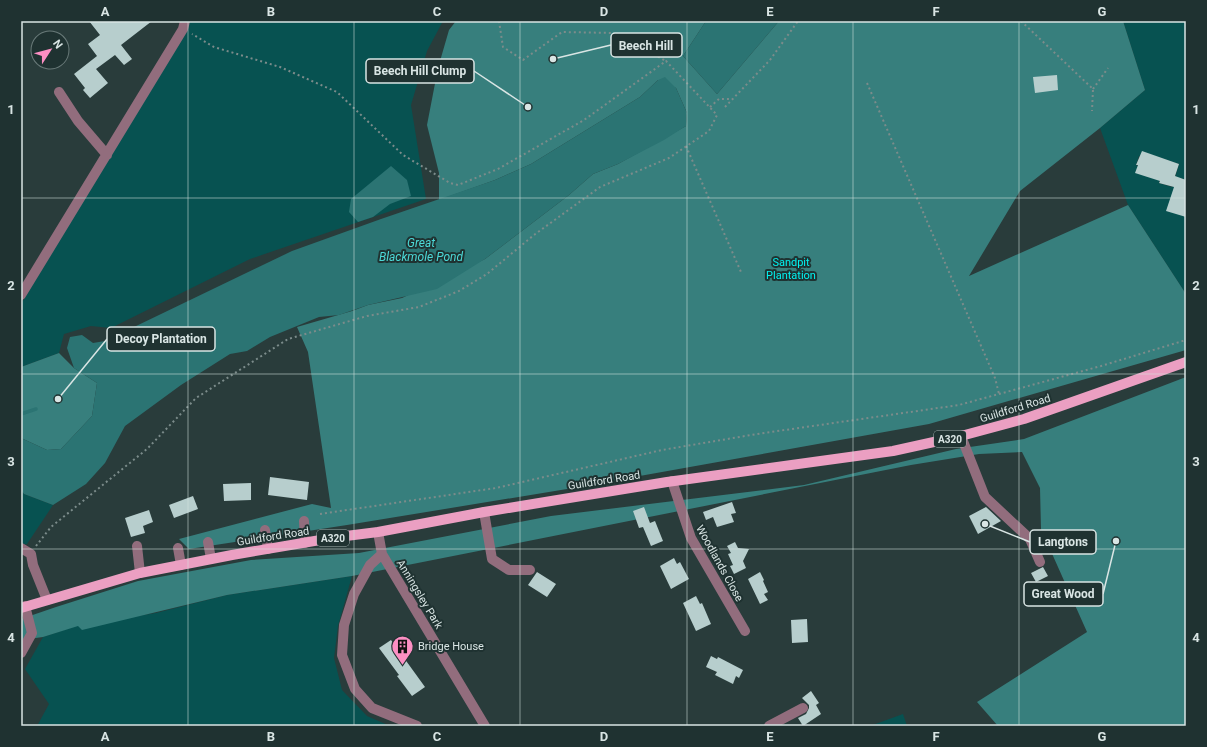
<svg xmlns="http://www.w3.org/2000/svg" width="1207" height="747" viewBox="0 0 1207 747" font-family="Roboto,sans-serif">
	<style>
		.green { fill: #075251; fill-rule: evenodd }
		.forest { fill: #377f7d }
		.water { fill: #2b7473 }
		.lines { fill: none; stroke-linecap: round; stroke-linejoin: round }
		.stream { stroke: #2b7473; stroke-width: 3.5 }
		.building { fill: #b7cecd }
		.path { stroke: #7c8c8b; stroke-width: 2; stroke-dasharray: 2 3; stroke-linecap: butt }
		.minor { stroke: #926d7d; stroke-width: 10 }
		.major { stroke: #eb9fc2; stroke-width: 10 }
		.grid { fill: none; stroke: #d9e5e4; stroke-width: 1; stroke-opacity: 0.55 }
		.labels { text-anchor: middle; stroke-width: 4; stroke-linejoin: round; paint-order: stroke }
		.shield { fill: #1f3231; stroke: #a1afae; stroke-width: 1 }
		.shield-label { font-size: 10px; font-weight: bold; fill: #d9e5e4 }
		.park-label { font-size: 11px; fill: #02f2f0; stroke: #1f3231 }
		.street-label { font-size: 11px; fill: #d9e5e4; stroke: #1f3231 }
		.poi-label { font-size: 11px; fill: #d9e5e4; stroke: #1f3231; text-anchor: start }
		.water-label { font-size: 12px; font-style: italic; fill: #4cd9d7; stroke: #1f3231 }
		.leader { fill: none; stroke: #d9e5e4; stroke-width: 1.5 }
		.callout-dot { fill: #d9e5e4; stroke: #1f3231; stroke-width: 1.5 }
		.callout { fill: #1f3231; stroke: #d9e5e4; stroke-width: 1.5 }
		.callout-label { font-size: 12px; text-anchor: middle; font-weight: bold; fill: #d9e5e4 }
		.neatline { fill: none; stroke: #d9e5e4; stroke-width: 1.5 }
		.grid-label { font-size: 13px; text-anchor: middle; font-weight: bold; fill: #d9e5e4 }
	</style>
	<rect width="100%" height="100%" fill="#293c3b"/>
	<path class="green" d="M189,21H443L427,51L411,105L426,199L250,259L111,328L91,326L64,334L59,353L21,367V304L125,131Z
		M1123,21H1186V180L1180,178L1186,191V294L1128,205L1100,128L1145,90ZM1142,152L1179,164L1172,187L1159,183L1160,179L1136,165L1139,156H1140Z
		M21,490L24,494L53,505L27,544L21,545Z
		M352,576L338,626L334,658L342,690L367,716L390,726H37L49,704L25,669L43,637L78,625L156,613L227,595Z
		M903,714L907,726H870Z"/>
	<path class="forest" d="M456,21H706L683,56L717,94L779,21H1123L1145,90L1100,128L1020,191L969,276L1128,205L1186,294V350L929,424L567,489L347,525L189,549L179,539L312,504L331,508L308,352L297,327L352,311L368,305L402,298L485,259L569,195L593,174L618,164L686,126L687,113L676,88L658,80L640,97L531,164L495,180L439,200V173L427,125L438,68L449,30Z
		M59,353L74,368L97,383L92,416L61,449L47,450L21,438V367Z
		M1186,377V726H998L977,702L1087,632L1041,529L1040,488L1022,452L979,454L911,465L352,576L227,595L82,630L78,626L43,637L21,640V619L56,607L138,581L251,560L359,553L551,516L804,485L956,449L1024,439Z"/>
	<path class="water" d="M706,21H779L717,94L683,56Z
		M665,77L676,88L687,113L686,126L664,140L618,164L593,174L569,195L485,259L437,289L368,305L339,315L319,317L270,337L247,351L230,354L181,385L125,426L105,463L86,484L53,505L24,494L21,490V438L47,450L61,449L92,416L97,383L74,368L67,348L70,337L82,335L93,343L105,341L292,251L381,219L495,180L531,164L640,97L658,80Z
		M391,166L407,180L411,196L390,204L373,217L358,222L349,212L351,199Z"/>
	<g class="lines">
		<path class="stream" d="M21,414L36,409"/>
	</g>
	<path class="building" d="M89,21H152L121,45L132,59L124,65L115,55L96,69L108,83L90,98L83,90L85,88L74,74L97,56L88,44L100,35Z
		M1057,75L1058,90L1035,93L1033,77Z
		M1142,151L1179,164L1175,176L1186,180V217L1166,211L1174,187L1159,183L1160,181L1135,173L1138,165H1136Z
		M270,477L309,482L307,500L268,495Z
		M251,483V500L224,501L223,484Z
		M193,496L198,509L174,518L169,505Z
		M732,502L736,513L731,514L734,522L717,527L713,517L706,520L703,512Z
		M644,507L650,523L655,521L663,541L651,546L643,527L639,528L633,511Z
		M986,507L1001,521L978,534L969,516Z
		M149,510L153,522L143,526L145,533L131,537L125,518Z
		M735,542L738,548L749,549L743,561L746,568L734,574L730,566L733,565L728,554L731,553L727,546Z
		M674,558L677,564L680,562L689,579L671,589L660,566Z
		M1043,567L1048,576L1036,582L1031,573Z
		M537,572L556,584L547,597L528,585Z
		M760,572L764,580L763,581L768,592L764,594L768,600L760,604L748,579Z
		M696,596L700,604L702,603L711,624L696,631L683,603Z
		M807,619L808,642L792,643L791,620Z
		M391,640L425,687L412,696L397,676L399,675L379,648Z
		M711,656L717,659L718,657L743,670L739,678L736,676L733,684L715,675L717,672L706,667Z
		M811,691L819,703L816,705L821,714L803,726L798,718L806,714L809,708V705L802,698Z"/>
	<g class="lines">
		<path class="path" d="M499,21L503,47L523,60L562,32L613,33L666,61
			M1021,21L1093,89L1092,111
			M867,83L995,378L999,394
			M1093,89L1108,68
			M710,107L719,99H732
			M725,107L770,60L798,21
			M686,146L741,272
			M320,514L496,488L662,450L757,434L959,405L1101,366L1186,340
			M36,546L51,527L147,449L196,398L288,339L367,316L419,307L459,291L487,274L534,235L600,187L669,158L709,131L717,115L666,61L584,120L498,169L458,185L450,183L403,155L337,92L280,67L214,47L192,34"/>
		<path class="minor" d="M59,92L78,121L107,155
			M21,295L183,29L185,21
			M961,436L985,497L1030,539L1040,562
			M672,481L691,538L745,631
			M484,512L492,559L509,570H530
			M304,521L305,543
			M265,530L268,549
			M378,532L382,554L485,726
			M208,542L211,559
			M137,546L140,573
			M21,548L31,554L33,565L47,600
			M178,548L181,565
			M382,554L370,565L354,594L344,625L342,655L355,689L372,708L417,726
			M21,653L32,633L25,606
			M769,726L803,708"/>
		<path class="major" d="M21,608L140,573L232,555L338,537L378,532L484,512L667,482L893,451L961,436L1024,419L1186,362"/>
	</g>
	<path class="grid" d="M188,21V726M354,21V726M520,21V726M687,21V726M853,21V726M1019,21V726M21,198H1186M21,374H1186M21,549H1186"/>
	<defs>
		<symbol id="building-pin" viewBox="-11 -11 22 30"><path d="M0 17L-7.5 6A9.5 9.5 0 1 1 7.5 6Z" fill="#fc8fc3" stroke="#1f3231"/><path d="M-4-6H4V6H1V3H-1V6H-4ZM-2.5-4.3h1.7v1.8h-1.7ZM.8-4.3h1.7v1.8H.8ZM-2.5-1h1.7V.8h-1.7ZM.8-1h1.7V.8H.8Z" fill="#111"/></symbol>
	</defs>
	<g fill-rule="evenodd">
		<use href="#building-pin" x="390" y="634" width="25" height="34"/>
	</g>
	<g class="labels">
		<g class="shield">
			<rect x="934" y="431" width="32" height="16" rx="3"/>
			<rect x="317" y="530" width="32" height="16" rx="3"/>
		</g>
		<g class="shield-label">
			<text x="950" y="443">A320</text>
			<text x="333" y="542">A320</text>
		</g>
		<g class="park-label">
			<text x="791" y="266">Sandpit<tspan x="791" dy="13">Plantation</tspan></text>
		</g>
		<g class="street-label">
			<text transform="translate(1015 408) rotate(-17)" y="4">Guildford Road</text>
			<text transform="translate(604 480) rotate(-9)" y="4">Guildford Road</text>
			<text transform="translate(273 536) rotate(-9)" y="4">Guildford Road</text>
			<text transform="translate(720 563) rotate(61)" y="4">Woodlands Close</text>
			<text transform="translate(420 594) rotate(59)" y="4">Anningsley Park</text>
		</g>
		<g class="poi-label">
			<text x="418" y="650">Bridge House</text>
		</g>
		<g class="water-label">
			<text x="421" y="247">Great<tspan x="421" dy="14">Blackmole Pond</tspan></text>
		</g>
	</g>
	<path class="leader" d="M553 59L611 45M528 107L474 71M58 399L107 339M985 524L1030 542M1116 541L1103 594"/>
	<g class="callout-dot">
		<circle cx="553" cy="59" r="4"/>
		<circle cx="528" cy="107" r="4"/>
		<circle cx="58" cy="399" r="4"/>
		<circle cx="985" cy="524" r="4"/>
		<circle cx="1116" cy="541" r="4"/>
	</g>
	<g class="callout">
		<rect x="611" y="33" width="71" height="24" rx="4"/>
		<rect x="366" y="59" width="108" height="24" rx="4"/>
		<rect x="107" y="327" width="108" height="24" rx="4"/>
		<rect x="1030" y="530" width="66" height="24" rx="4"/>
		<rect x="1024" y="582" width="79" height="24" rx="4"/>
	</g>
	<g class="callout-label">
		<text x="646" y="50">Beech Hill</text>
		<text x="420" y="75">Beech Hill Clump</text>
		<text x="161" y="343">Decoy Plantation</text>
		<text x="1063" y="546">Langtons</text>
		<text x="1063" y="598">Great Wood</text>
	</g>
	<rect width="1207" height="747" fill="none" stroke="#1f3231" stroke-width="44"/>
	<g transform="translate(50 50) rotate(54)"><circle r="19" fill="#1f3231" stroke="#697a79"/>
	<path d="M0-3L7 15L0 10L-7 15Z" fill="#fc8fc3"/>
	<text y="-6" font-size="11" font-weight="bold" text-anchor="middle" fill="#d9e5e4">N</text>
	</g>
	<rect x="22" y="22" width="1163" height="703" class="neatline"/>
	<g class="grid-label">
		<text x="105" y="16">A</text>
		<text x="271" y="16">B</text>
		<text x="437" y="16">C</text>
		<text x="604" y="16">D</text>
		<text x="770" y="16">E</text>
		<text x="936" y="16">F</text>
		<text x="1102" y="16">G</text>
		<text x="11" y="114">1</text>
		<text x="1196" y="114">1</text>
		<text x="11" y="290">2</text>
		<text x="1196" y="290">2</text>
		<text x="11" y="466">3</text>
		<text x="1196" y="466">3</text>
		<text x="11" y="642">4</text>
		<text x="1196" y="642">4</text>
		<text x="105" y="741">A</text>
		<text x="271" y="741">B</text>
		<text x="437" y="741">C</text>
		<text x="604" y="741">D</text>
		<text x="770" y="741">E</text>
		<text x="936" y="741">F</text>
		<text x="1102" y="741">G</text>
	</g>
</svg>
